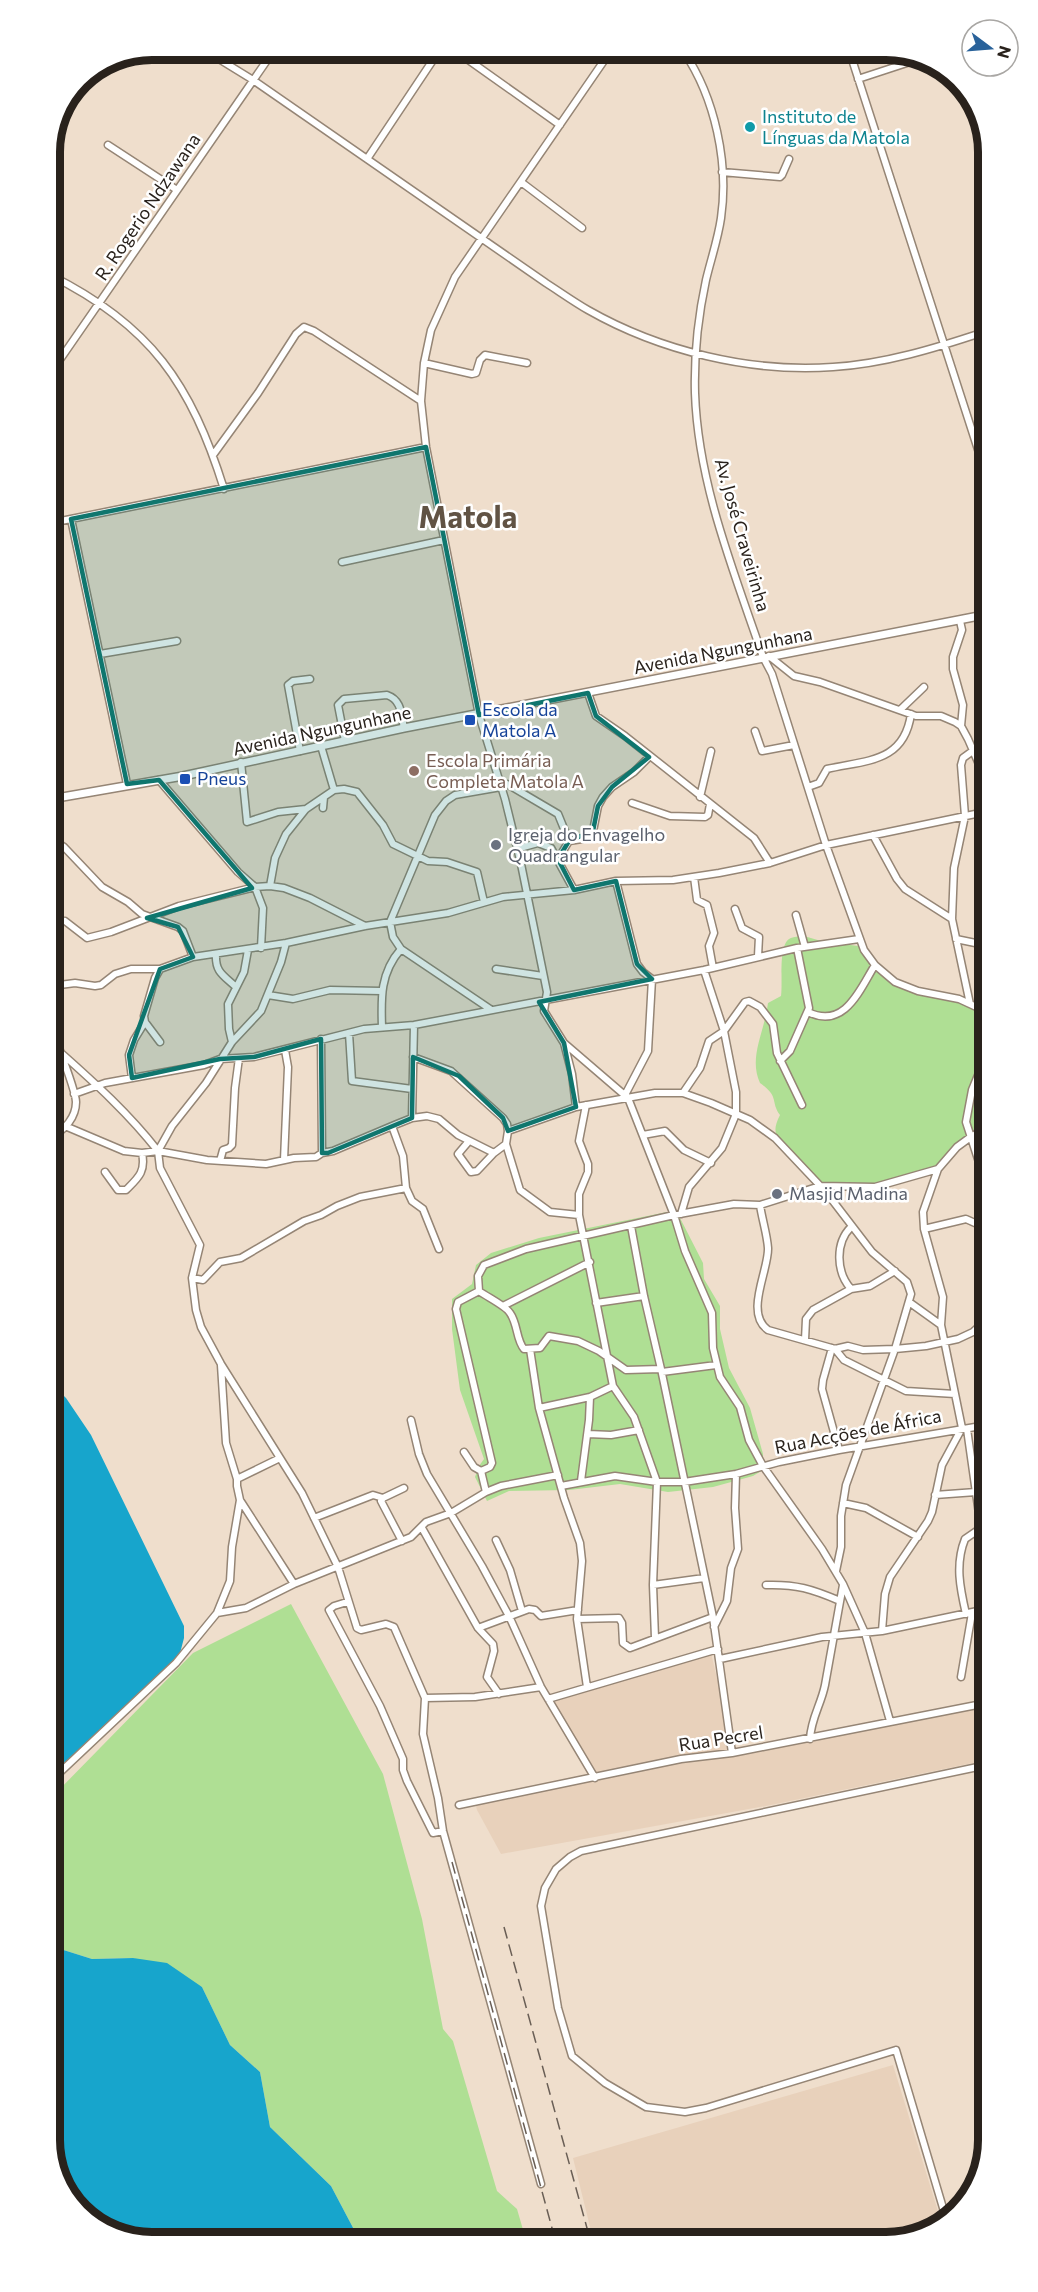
<svg xmlns="http://www.w3.org/2000/svg" width="1038" height="2292" viewBox="0 0 1038 2292" font-family="Commissioner,sans-serif">
	<style>
		.built { fill: #e8d1bb }
		.green { fill: #afdf94 }
		.water { fill: #17a5cc }
		.lines { fill: none; stroke-linecap: round; stroke-linejoin: round }
		.minor-casing { stroke: #958575; stroke-width: 9 }
		.tertiary-casing { stroke: #958575; stroke-width: 10 }
		.minor { stroke: #fff; stroke-width: 6 }
		.tertiary { stroke: #fff; stroke-width: 7 }
		.rail { stroke: #695e55; stroke-width: 1.5; stroke-dasharray: 12 6; stroke-linecap: butt }
		.marked { fill: #0f766e; fill-opacity: 0.2; stroke: #0f766e; stroke-width: 4.5; stroke-linejoin: round }
		.culture-dot { fill: #0f9aa8; stroke: #fff; stroke-width: 2 }
		.transit-dot { fill: #1a4fb4; stroke: #fff; stroke-width: 2 }
		.education-dot { fill: #8d6e63; stroke: #fff; stroke-width: 2 }
		.worship-dot { fill: #6b7280; stroke: #fff; stroke-width: 2 }
		.labels { text-anchor: middle; stroke-width: 5; stroke-linejoin: round; paint-order: stroke }
		.culture-label { font-size: 18px; fill: #0d838f; stroke: #fff; text-anchor: start }
		.street-label { font-size: 18px; fill: #29221c; stroke: #fff }
		.transit-label { font-size: 18px; fill: #164399; stroke: #fff; text-anchor: start }
		.education-label { font-size: 18px; fill: #785e54; stroke: #fff; text-anchor: start }
		.worship-label { font-size: 18px; fill: #5b616d; stroke: #fff; text-anchor: start }
		.town-label { font-size: 30px; font-weight: bold; fill: #615344; stroke: #fff }
		.rim { fill: none; stroke: #29221c; stroke-width: 8 }
	</style>
	<rect width="100%" height="100%" fill="#efdecc"/>
	<path class="built" d="M711,1653L735,1755L987,1707V1760L766,1806L501,1854L477,1810L475,1802L596,1775L550,1700Z
		M893,2065L941,2221L919,2237L593,2239L573,2158Z"/>
	<path class="green" d="M804,936L821,941L858,946C869,964 888,985 910,991C917,993 926,992 933,994C951,998 966,1003 981,1013L985,1038L986,1125L977,1128C964,1140 952,1156 937,1165C917,1179 838,1194 817,1180C806,1173 797,1159 789,1150C776,1136 771,1133 780,1115C770,1101 780,1097 760,1083C748,1057 765,1031 768,1003L781,996C783,982 778,947 789,939C794,936 799,937 804,936Z
		M667,1212L680,1218L703,1263L704,1279L720,1306V1329L729,1368L750,1408L763,1454V1470L753,1476L713,1487L668,1492L620,1484L569,1490L509,1491L487,1501L475,1477L479,1466L484,1459L460,1390L452,1329V1299L472,1284L476,1265L491,1253L539,1238Z
		M291,1604L383,1774L422,1919L443,2029L453,2041L497,2191L517,2209L526,2240L360,2241L331,2186L270,2127L260,2072L230,2045L202,1987L133,1958L92,1959L54,1947V1795L193,1653Z"/>
	<path class="water" d="M53,1385L66,1398L91,1435L184,1626V1638L179,1657L54,1773Z
		M54,1947L92,1959L133,1958L167,1963L202,1987L230,2045L260,2072L270,2127L331,2186L360,2241L145,2242L89,2221L55,2173Z"/>
	<g class="lines">
		<defs>
			<path id="minor" d="M849,50L984,468
				M610,52L455,277L431,330L424,363L421,401L426,447L479,715L505,799L521,864L547,992L544,1011L564,1043L628,1098L674,1215L685,1251L712,1313L713,1348L720,1377L740,1407L749,1440L763,1466L822,1549L843,1584L865,1633L890,1721
				M684,52C715,98 729,163 721,218C718,239 711,259 706,280C698,317 694,355 695,393C698,484 734,572 763,657L772,674L826,845L864,950L875,965L895,982L918,991L959,999L985,1011
				M460,54L560,125
				M214,56L253,80L546,283C560,292 574,302 588,310C660,351 751,373 833,367C884,364 936,348 984,332
				M858,79L919,59
				M108,145L177,190
				M367,159L437,54
				M722,172L780,177L782,175L789,159
				M521,182L582,228
				M50,275C151,325 191,384 224,489
				M424,363L472,374L476,373L480,360L485,355L527,363
				M50,374L270,56
				M213,455L258,393L296,334L304,327L314,331L421,401
				M71,519L127,784
				M51,523L426,447
				M342,562L444,540
				M960,621L962,630L953,657V669L963,705L961,726
				M100,654L177,641
				M769,656L794,676L820,682L916,716H941L955,722L961,726L968,739L985,778
				M588,693L596,716L625,736L754,838L770,863
				M900,710L924,687
				M755,731L762,751L794,745
				M345,741L338,705L344,699L387,695C402,700 401,715 404,728
				M321,746L334,790
				M300,751L288,685L293,681L310,679
				M241,762L247,822L278,812L306,809
				M159,780L238,872L255,887L263,908L261,948
				M507,784L558,814L569,841
				M808,787L819,783L827,769C866,760 904,763 911,714
				M700,797L711,751
				M632,803L670,816L705,817L708,815L710,804
				M323,808L324,797
				M873,835L897,879L905,889L952,919
				M52,839L64,847L102,887L128,902L142,914L178,927L183,931L193,957
				M516,849L538,843L551,848L574,890
				M558,859L569,841L582,839L593,831L598,806L603,797L612,787L634,772L649,757
				M694,877L697,900L707,905L714,933L709,946L713,968
				M616,881L637,964L643,972L652,979L648,1051L625,1095
				M270,886L275,858L286,834L306,809L334,790L344,789L357,792L383,825L393,844L428,861L447,862L477,872L484,902
				M735,909L742,928L759,937L758,956
				M796,915L805,947
				M65,921L87,938L111,932L179,906L255,887L270,886L284,888L310,898L365,926
				M956,939L985,945
				M286,943L281,962L261,1011L232,1042L206,1083L172,1126L158,1151L160,1168L200,1245L192,1278L196,1310L201,1327L221,1364L302,1493L338,1567L357,1628L361,1630L386,1624L394,1627L425,1698L423,1734L438,1798L443,1831L541,2184
				M216,954C215,972 223,975 236,987
				M496,969L543,976
				M52,986L75,983L95,986L101,985L115,974L131,969H160
				M268,995L293,999L330,990L381,991
				M970,1004L952,919L954,868L965,816L961,765L963,758L985,742
				M490,1009L401,949L393,937L390,922L435,815L446,801L455,795L501,787
				M808,1012C845,1030 860,989 875,965
				M145,1022L160,1042
				M382,1027C381,998 380,973 401,949
				M52,1029C57,1044 76,1090 76,1102C76,1117 65,1130 52,1136
				M349,1033L352,1081L412,1089
				M321,1039L322,1153
				M232,1042L229,1029L228,1004L244,972L248,950
				M564,1043L572,1074L576,1107
				M60,1052C95,1083 129,1114 158,1151
				M986,1056L972,1090L966,1122L978,1159L986,1166
				M413,1057L451,1071L503,1118L507,1124L508,1131L506,1144L520,1190L550,1212L579,1215
				M780,1061L790,1051L809,1008L797,948
				M132,1078L129,1055L134,1040L145,1022L144,1016L155,978L160,969L193,957L286,943L365,926L448,913L503,897L574,890L616,881L673,880L719,873L770,863L826,845L985,812
				M683,1093L700,1068L709,1041L724,1031L745,1002L749,1001L760,1007L773,1024L777,1053L802,1105
				M74,1094L105,1083L204,1065L220,1059L254,1057L364,1029L414,1025L704,970L797,948L859,939
				M586,1105L579,1141L588,1164V1172L579,1194V1215L613,1386L634,1417L657,1482L653,1585L655,1638
				M412,1118L414,1025
				M65,1126L124,1151L142,1153L158,1151L207,1160L266,1164L294,1158L316,1157L322,1153L333,1151L397,1124L412,1118L427,1116L439,1119L458,1135L494,1153L506,1144
				M392,1126L403,1156L406,1188L412,1201L423,1209L439,1249
				M508,1131L576,1107L655,1093H683L711,1103L750,1120L775,1138L826,1192L872,1252L907,1282L911,1294L895,1349L846,1485L841,1516V1547L836,1571
				M643,1135L665,1131L684,1150L711,1163
				M469,1141L458,1154L471,1172L477,1171L494,1153
				M284,1160L288,1067L285,1050
				M220,1161L223,1150L229,1148L232,1145L235,1088L239,1058
				M105,1172L118,1190H126C138,1178 146,1172 142,1153
				M760,1205C762,1219 767,1234 768,1248C769,1270 744,1313 768,1330L835,1349L848,1346L863,1350L895,1349L926,1346L958,1339L973,1332L986,1320
				M681,1214L689,1187L722,1148L736,1114V1092L724,1031L704,970
				M631,1226L644,1296L661,1369L713,1617L732,1753
				M924,1229L966,1219L986,1228
				M192,1278L203,1280L220,1262L241,1258L304,1221L321,1215L337,1206L360,1197L406,1188
				M851,1289C836,1272 835,1243 851,1227
				M479,1291C487,1297 506,1306 510,1313C518,1324 516,1340 524,1349L540,1348L549,1336L578,1341L599,1351L626,1370L661,1369
				M596,1303L644,1296
				M503,1306L590,1262
				M984,1321V1238L986,1229
				M941,1325L943,1297L924,1229L923,1212L938,1169L957,1147L972,1136L986,1130
				M805,1340L806,1319L813,1310L851,1289L870,1286L895,1271
				M832,1348L823,1380L822,1389L839,1450
				M530,1349L539,1408L564,1498L580,1543L582,1561L577,1619L587,1687
				M835,1349L844,1360L906,1391L955,1394
				M662,1372L716,1365
				M539,1408L590,1397L613,1386
				M411,1420L419,1454L427,1474L482,1566L509,1616L541,1687L595,1778
				M967,1429L981,1528L987,1549
				M588,1434L611,1435L639,1430
				M464,1452L474,1467L481,1471
				M237,1479L280,1458
				M581,1481L589,1420L590,1397
				M561,1486L615,1476L657,1482H684L736,1474L779,1462L839,1450L987,1425
				M486,1492L481,1471L490,1467L492,1463L456,1309L458,1302L479,1291L478,1276L484,1265L526,1249L674,1215L734,1204L760,1205L820,1186L875,1187L938,1169
				M935,1495L976,1492
				M240,1500L294,1584
				M843,1503L866,1508L918,1537
				M314,1518L373,1495L383,1498
				M422,1528L478,1628L493,1644L494,1651L487,1677L499,1694
				M496,1540L510,1570L522,1611
				M402,1541L381,1501L383,1498L404,1488
				M653,1585L704,1578
				M766,1585C796,1584 812,1589 840,1601
				M347,1602L334,1606L329,1610L380,1706L403,1759V1770L407,1781L433,1833L443,1831
				M217,1613L246,1608L294,1584L411,1537L426,1522L451,1513L486,1492L501,1486L558,1475
				M966,1614C960,1588 955,1564 965,1539L981,1528
				M577,1619L619,1618L622,1623L623,1643L630,1648L713,1617
				M714,1627L727,1601L731,1568L738,1549L735,1508L736,1474
				M478,1628L529,1609L535,1610L541,1616L578,1610
				M882,1631L885,1594L890,1577L928,1521L932,1512L942,1465L962,1428L941,1325L909,1302
				M720,1659L822,1637L882,1631L987,1609
				M961,1677L972,1613
				M425,1698L475,1697L541,1687
				M548,1699L718,1649
				M980,1704L987,1670
				M810,1739C811,1718 821,1705 825,1685L843,1585
				M54,1778L176,1663L217,1613L230,1581L232,1547L240,1500L237,1486V1479L226,1443L221,1365
				M459,1805L681,1759L732,1753L987,1703
				M946,2218L896,2050L706,2108L685,2112L646,2107L605,2083L572,2056L558,2008L541,1906L545,1888L556,1869L570,1857L581,1851L987,1765"/>
			<path id="tertiary" d="M51,799L183,776L404,728L984,615"/>
		</defs>
		<use href="#minor" class="minor-casing"/>
		<use href="#tertiary" class="tertiary-casing"/>
		<use href="#minor" class="minor"/>
		<use href="#tertiary" class="tertiary"/>
		<path class="rail" d="M452,1862L555,2239
			M504,1927L590,2239"/>
	</g>
	<path class="marked" d="M426,447L479,715L588,693L596,716L649,757L612,787L598,806L593,831L569,841L558,859L574,890L616,881L637,964L652,979L539,1002L564,1043L576,1107L508,1131L503,1118L459,1076L413,1057L412,1118L328,1153H322L321,1039L254,1057L220,1059L132,1078L129,1055L160,969L193,957L178,927L147,918L252,888L159,780L127,784L71,519Z"/>
	<circle class="culture-dot" cx="750" cy="127" r="6"/>
	<g class="transit-dot">
		<rect x="464" y="714" width="12" height="12" rx="3"/>
		<rect x="179" y="773" width="12" height="12" rx="3"/>
	</g>
	<circle class="education-dot" cx="414" cy="771" r="6"/>
	<g class="worship-dot">
		<circle cx="496" cy="845" r="6"/>
		<circle cx="777" cy="1194" r="6"/>
	</g>
	<g class="labels">
		<g class="culture-label">
			<text x="762" y="123">Instituto de<tspan x="762" dy="21">Línguas da Matola</tspan></text>
		</g>
		<g class="street-label">
			<text transform="translate(148 207) rotate(-56)" y="6">R. Rogerio Ndzawana</text>
			<text transform="translate(742 535) rotate(74)" y="6">Av. José Craveirinha</text>
			<text transform="translate(723 651) rotate(-11)" y="6">Avenida Ngungunhana</text>
			<text transform="translate(322 731) rotate(-12)" y="6">Avenida Ngungunhane</text>
			<text transform="translate(858 1432) rotate(-11)" y="6">Rua Acções de África</text>
			<text transform="translate(721 1739) rotate(-9)" y="6">Rua Pecrel</text>
		</g>
		<g class="transit-label">
			<text x="482" y="716">Escola da<tspan x="482" dy="21">Matola A</tspan></text>
			<text x="197" y="785">Pneus</text>
		</g>
		<g class="education-label">
			<text x="426" y="767">Escola Primária<tspan x="426" dy="21">Completa Matola A</tspan></text>
		</g>
		<g class="worship-label">
			<text x="508" y="841">Igreja do Envagelho<tspan x="508" dy="21">Quadrangular</tspan></text>
			<text x="789" y="1200">Masjid Madina</text>
		</g>
		<g class="town-label">
			<text x="468" y="528">Matola</text>
		</g>
	</g>
	<path d="M0 0H1038V2292H0ZM152 60H886A92 92 0 0 1 978 152V2140A92 92 0 0 1 886 2232H152A92 92 0 0 1 60 2140V152A92 92 0 0 1 152 60Z" fill="#fff" fill-rule="evenodd"/>
	<path class="rim" d="M152 60H886A92 92 0 0 1 978 152V2140A92 92 0 0 1 886 2232H152A92 92 0 0 1 60 2140V152A92 92 0 0 1 152 60Z"/>
	<g transform="translate(990 48) rotate(106)"><circle r="28" fill="#ffffff" stroke="#a9a7a4" stroke-width="1.5"/>
	<path d="M0-4.5L10 22L0 15L-10 22Z" fill="#29629a"/>
	<text y="-9" font-size="16" font-weight="bold" text-anchor="middle" fill="#29221c">N</text>
	</g>
</svg>
